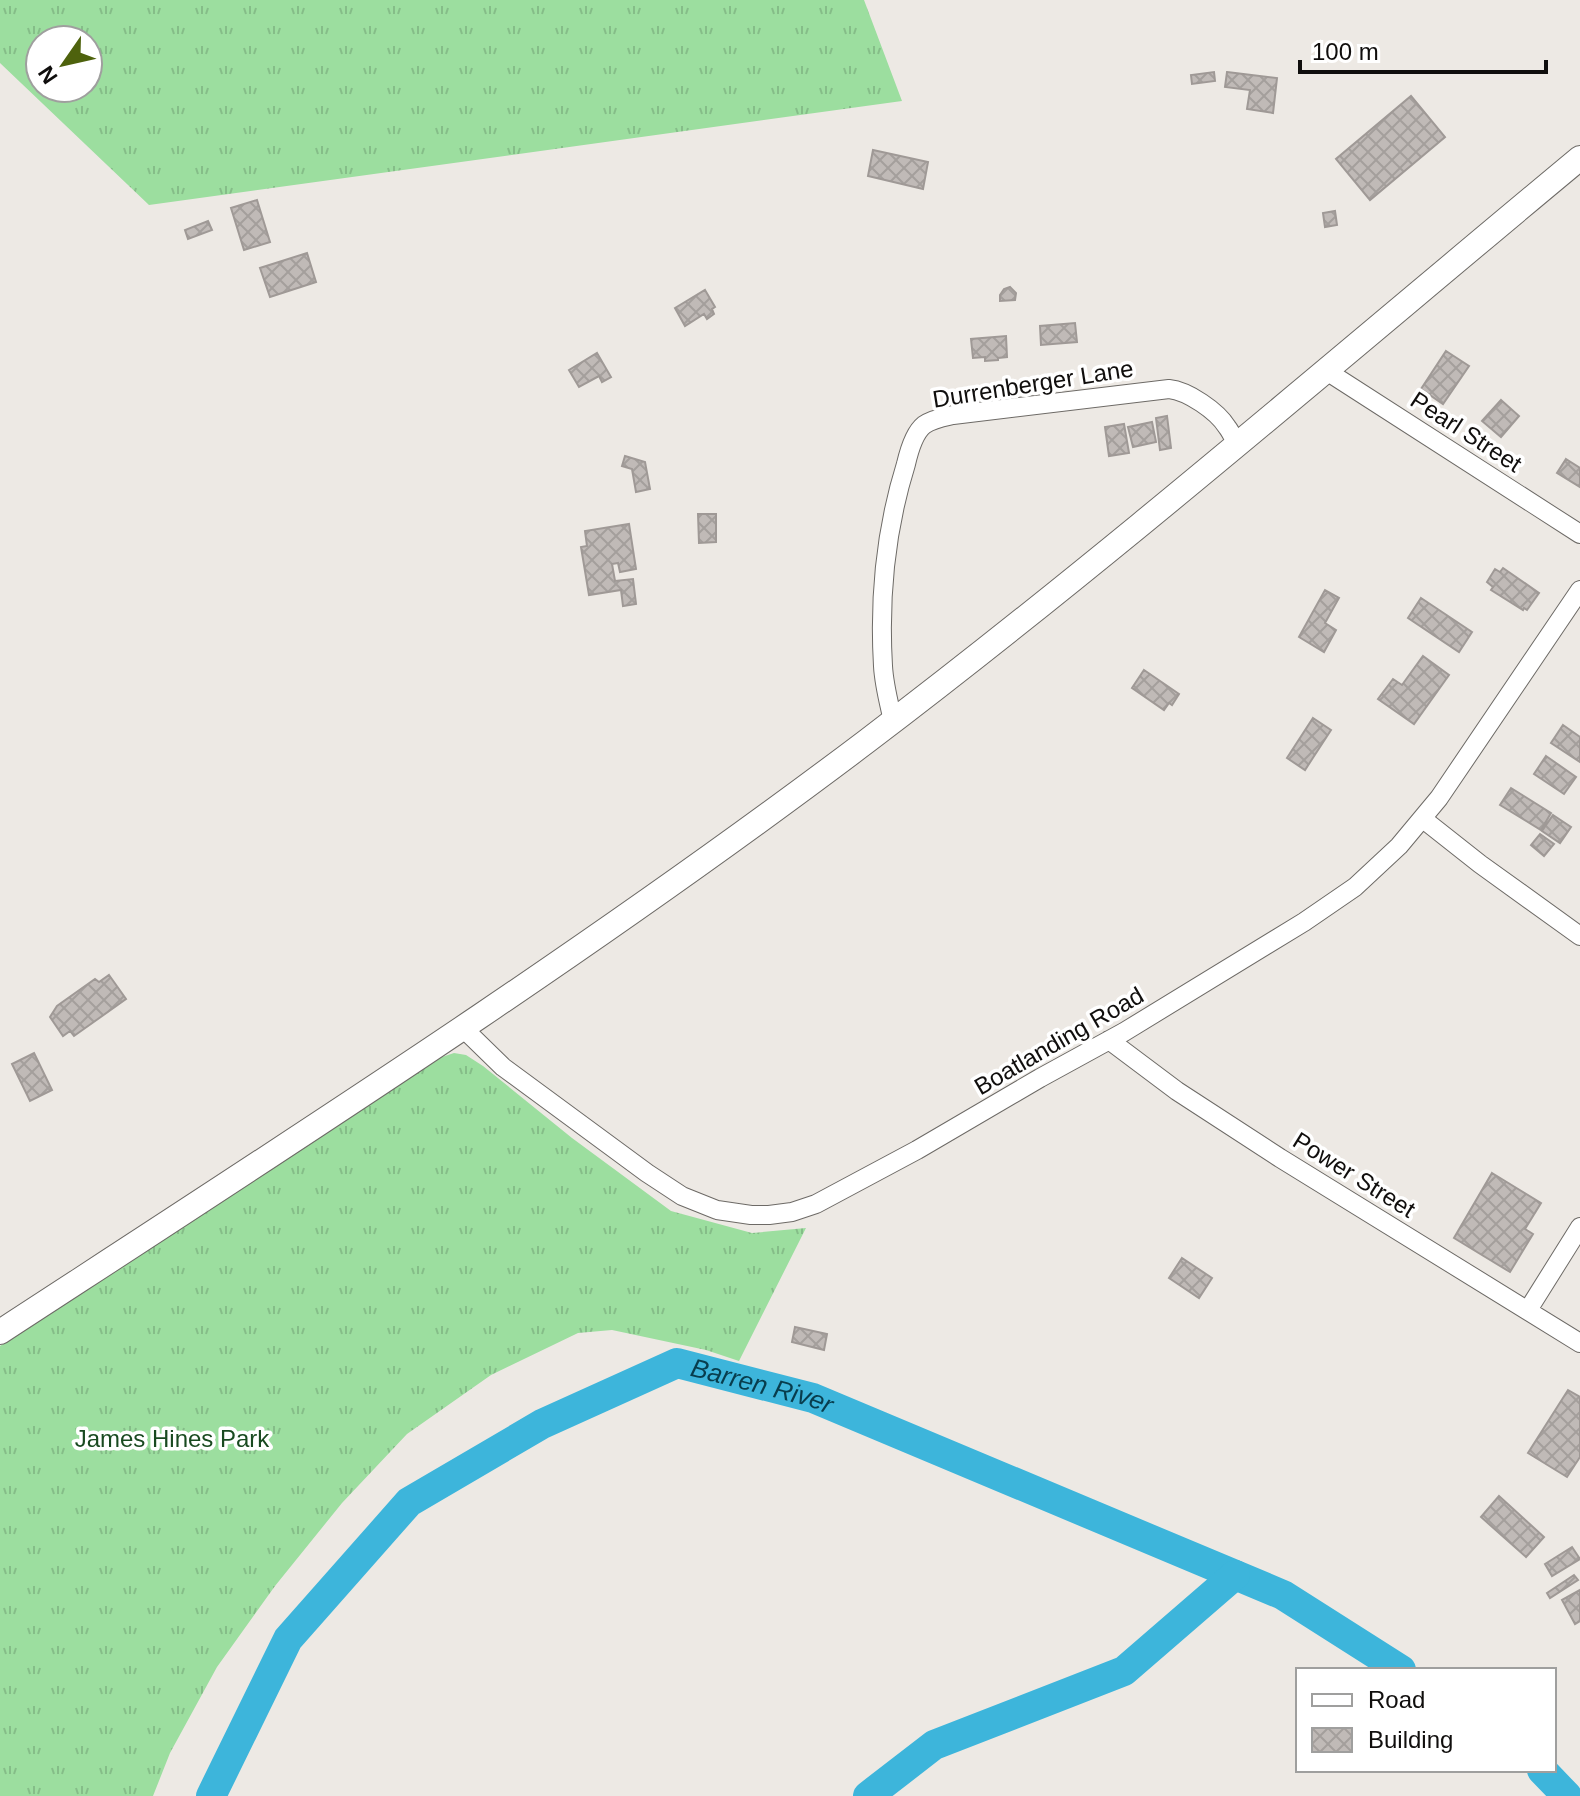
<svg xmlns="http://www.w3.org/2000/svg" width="1580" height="1796" viewBox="0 0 1580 1796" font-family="Arial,sans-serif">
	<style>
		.grass { fill: url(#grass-tufts); fill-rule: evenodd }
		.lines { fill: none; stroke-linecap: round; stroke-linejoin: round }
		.river { stroke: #3db5db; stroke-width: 30 }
		.building { fill: url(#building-cross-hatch); stroke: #9f9996; stroke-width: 2 }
		.street-casing { stroke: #6d6a66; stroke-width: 20 }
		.secondary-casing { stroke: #6d6a66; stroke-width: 26 }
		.street { stroke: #fff; stroke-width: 18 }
		.secondary { stroke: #fff; stroke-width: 24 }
		.labels { text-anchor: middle; stroke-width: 7; stroke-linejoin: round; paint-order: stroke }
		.street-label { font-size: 24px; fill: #100e0d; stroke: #fff }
		.park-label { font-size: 24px; fill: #194a20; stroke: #fff }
		.water-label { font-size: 26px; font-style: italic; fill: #083d4d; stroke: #fff }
	</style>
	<defs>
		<pattern id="grass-tufts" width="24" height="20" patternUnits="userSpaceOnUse" patternTransform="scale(2)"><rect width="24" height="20" fill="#9cde9f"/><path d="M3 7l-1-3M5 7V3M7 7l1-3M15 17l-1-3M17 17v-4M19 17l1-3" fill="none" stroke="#85bd88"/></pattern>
		<pattern id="building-cross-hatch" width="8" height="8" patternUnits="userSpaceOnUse" patternTransform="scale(2)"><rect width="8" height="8" fill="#c0bab7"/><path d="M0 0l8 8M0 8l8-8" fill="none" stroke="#a49f9c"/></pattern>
	</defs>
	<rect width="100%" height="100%" fill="#ede9e4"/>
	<path class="grass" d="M0,0H864L902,101L149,205L0,63ZM40,40H88V88H40Z
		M454,1053L466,1055L483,1066L572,1138L671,1211L752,1233L806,1228L739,1361L706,1350L612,1330L578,1333L491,1375L407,1434L342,1503L275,1586L217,1667L170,1753L153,1796H0V1346L442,1057Z"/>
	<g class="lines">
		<g class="river">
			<path d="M1542,1770L1567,1796"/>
			<path id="s1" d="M211,1796L288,1639L409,1502L542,1424L677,1363L813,1398L1283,1595L1401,1670"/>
			<path d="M868,1796L934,1745L1124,1671L1235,1575"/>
		</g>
	</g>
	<path class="building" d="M1214,72L1215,81L1192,84L1191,75Z
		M1227,72L1277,78L1273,113L1247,109L1250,90L1225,87Z
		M1411,96L1445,137L1370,200L1336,159Z
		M873,150L928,162L923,189L868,176Z
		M257,200L270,242L244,250L231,208Z
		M1335,211L1337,225L1325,227L1323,213Z
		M208,221L212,230L188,239L185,230Z
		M307,253L316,282L270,297L260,268Z
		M1010,287L1016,293L1015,300L1000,301V295L1004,289Z
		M705,290L715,307L712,309L714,314L707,319L704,314L685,326L675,308Z
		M1075,323L1077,342L1041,345L1040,326Z
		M1006,336L1007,357L998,358V360L985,361V357L973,358L971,339Z
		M1446,351L1469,366L1443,404L1421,389Z
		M597,353L611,377L602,382L599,376L579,387L569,370Z
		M1501,400L1519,416L1501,437L1482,421Z
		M1167,416L1171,448L1160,450L1156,418Z
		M1152,422L1156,442L1133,447L1128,427Z
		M1124,424L1129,453L1109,456L1105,427Z
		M625,456L645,462L650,489L636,492L632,469L622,466Z
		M1566,459L1580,468V487L1557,473Z
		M698,514H716V542L699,543Z
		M629,524L636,569L620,572L618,563L612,564L615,581L633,579L636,604L623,606L621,590L589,595L581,547L587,546L585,531Z
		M1503,568L1539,593L1527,610L1524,608L1523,610L1491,590L1493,587L1487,582L1495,569L1500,572Z
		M1325,590L1339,598L1325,623L1336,630L1324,652L1299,637Z
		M1421,598L1472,632L1459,652L1408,618Z
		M1423,656L1449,675L1414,724L1378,699L1393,679L1402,685Z
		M1144,670L1179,694L1172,705L1169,703L1164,710L1132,688Z
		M1313,718L1331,730L1305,770L1287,758Z
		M1563,725L1580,737V762L1551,743Z
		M1546,756L1576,777L1564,794L1534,774Z
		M1511,788L1551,813L1541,830L1500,805Z
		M1553,815L1571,827L1560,843L1542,831Z
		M1540,834L1554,844L1544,856L1531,845Z
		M109,975L126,999L74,1036L70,1031L63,1036L50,1017L57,1006L95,979L99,982Z
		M34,1053L52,1090L30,1101L12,1064Z
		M1492,1173L1541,1203L1525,1229L1533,1234L1510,1272L1454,1238Z
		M1182,1258L1212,1278L1199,1298L1169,1278Z
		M795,1327L827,1334L824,1350L792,1342Z
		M1568,1390L1580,1397V1457L1567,1477L1528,1453Z
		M1499,1496L1544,1537L1526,1557L1481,1517Z
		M1572,1547L1580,1559L1552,1576L1545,1564Z
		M1574,1575L1578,1580L1550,1598L1547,1593Z
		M1580,1590V1621L1575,1624L1562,1600Z"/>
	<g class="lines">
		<defs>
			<path id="street" d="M1325,370L1580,534
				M893,721C889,703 884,685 883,666C879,598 886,528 906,464C909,451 914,433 924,425C932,419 944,417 953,415L1169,389C1188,391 1217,411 1227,427C1231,432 1234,439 1237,445
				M1423,819L1480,864L1580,936
				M463,1028L503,1067L647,1173L682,1196L717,1210L751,1215H769L792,1212L816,1204L917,1150L1040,1078L1124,1032L1304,922L1355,887L1399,846L1439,798L1580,590
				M1109,1040L1177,1091L1280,1158L1580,1343
				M1528,1310L1580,1227"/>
			<path id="secondary" d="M0,1332C293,1141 588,952 867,741C1112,555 1344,354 1580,158"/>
		</defs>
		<use href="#street" class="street-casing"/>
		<use href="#secondary" class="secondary-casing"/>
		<use href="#street" class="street"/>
		<use href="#secondary" class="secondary"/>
	</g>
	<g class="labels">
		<g class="street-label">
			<text transform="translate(1033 384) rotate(-9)" y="8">Durrenberger Lane</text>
			<text transform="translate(1466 432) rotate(33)" y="8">Pearl Street</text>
			<text transform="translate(1059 1041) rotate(-30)" y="8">Boatlanding Road</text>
			<text transform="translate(1354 1175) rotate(32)" y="8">Power Street</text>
		</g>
		<g class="park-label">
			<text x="172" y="1447">James Hines Park</text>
		</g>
		<g class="water-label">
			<text dy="9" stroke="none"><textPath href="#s1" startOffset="748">Barren River</textPath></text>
		</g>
	</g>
	<rect x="1296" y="1668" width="260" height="104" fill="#ffffff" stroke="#9f9f9e" stroke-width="2"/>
	<rect x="1312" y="1694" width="40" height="12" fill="#ffffff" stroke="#9f9f9e" stroke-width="2"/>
	<text x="1368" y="1708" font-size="24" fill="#100e0d">Road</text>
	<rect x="1312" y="1728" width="40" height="24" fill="url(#building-cross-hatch)" stroke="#9f9f9e" stroke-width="2"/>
	<text x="1368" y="1748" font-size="24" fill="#100e0d">Building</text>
	<g transform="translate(64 64) rotate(236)"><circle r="38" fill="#ffffff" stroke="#9f9f9e" stroke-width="2"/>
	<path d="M0-6L14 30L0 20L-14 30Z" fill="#4e620d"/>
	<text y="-12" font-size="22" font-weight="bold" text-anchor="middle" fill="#100e0d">N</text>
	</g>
	<path d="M1300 60v12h246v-12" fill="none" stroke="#100e0d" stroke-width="4"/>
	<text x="1312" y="60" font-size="24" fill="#100e0d" stroke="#ffffff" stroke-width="6" paint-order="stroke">100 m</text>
</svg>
